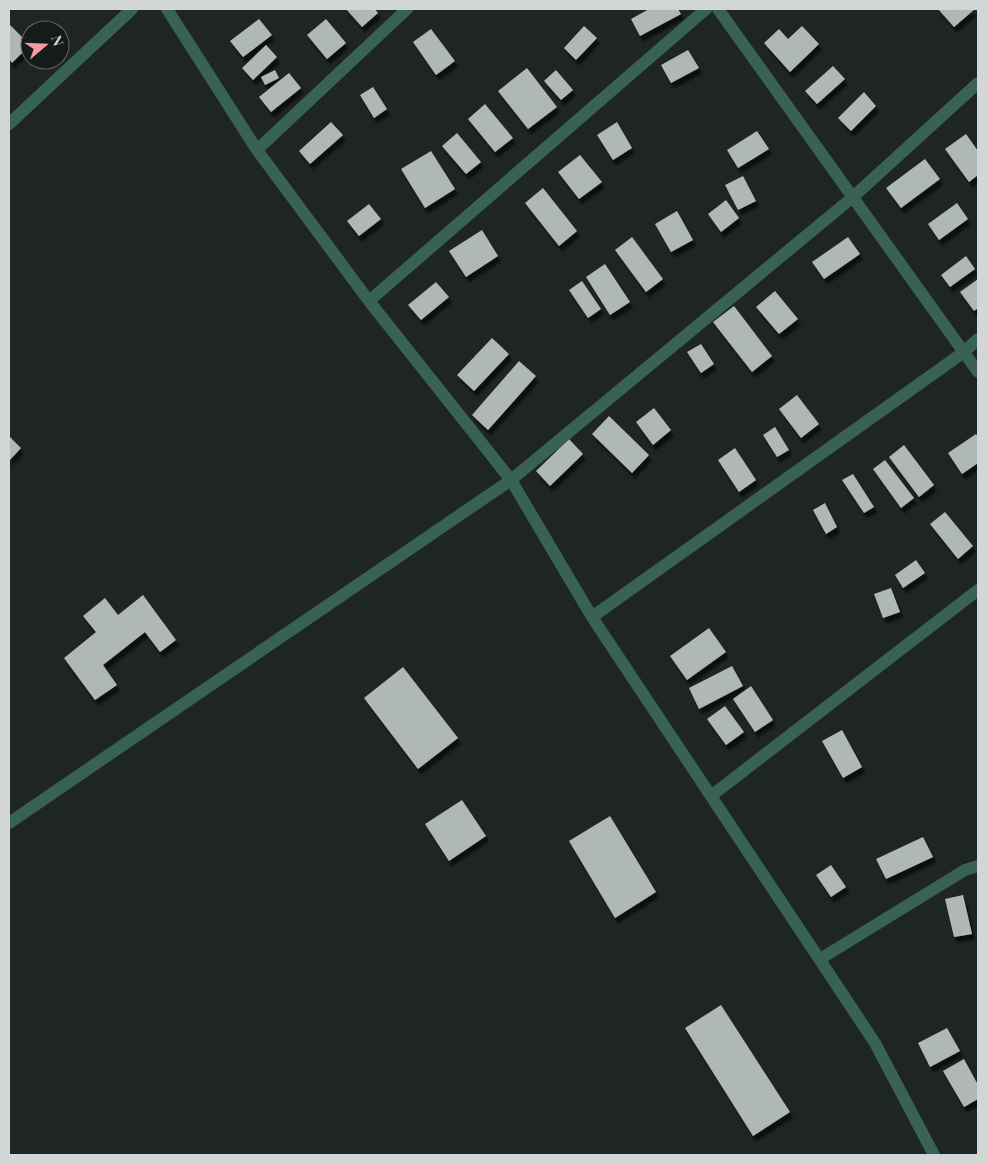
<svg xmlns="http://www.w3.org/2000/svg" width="987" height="1164" viewBox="0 0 987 1164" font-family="'Playfair Display',serif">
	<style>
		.building { fill: #b0b8b5; filter: url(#shadow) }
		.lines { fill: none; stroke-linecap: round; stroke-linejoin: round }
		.street { stroke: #376254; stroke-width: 12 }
	</style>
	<defs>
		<filter id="shadow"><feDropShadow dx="3" dy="5.5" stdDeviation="1" flood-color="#0009"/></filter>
	</defs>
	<rect width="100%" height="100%" fill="#1e2522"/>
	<path class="building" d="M346,9H375L378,13L362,27Z
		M649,9H678L681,14L640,36L631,19Z
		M938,9H975L954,27Z
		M259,19L272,35L243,57L230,41Z
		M326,19L346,43L327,59L307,35Z
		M9,24L30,45L12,63L9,59Z
		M584,26L597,38L576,60L564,48Z
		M802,26L819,44L790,72L764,43L779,29L788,39Z
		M431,29L455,61L436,75L413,42Z
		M266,45L277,57L253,80L242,68Z
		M688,50L699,68L671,83L661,65Z
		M833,66L845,79L817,104L805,91Z
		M527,68L557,107L528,129L498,91Z
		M275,70L279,78L265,85L261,77Z
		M556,70L573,90L561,100L544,81Z
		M289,73L301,88L271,112L259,97Z
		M373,87L387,109L374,118L360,95Z
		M864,92L876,106L851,131L838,118Z
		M485,104L513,138L495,152L468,119Z
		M331,122L343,135L310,164L299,151Z
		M617,122L632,148L613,160L597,135Z
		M757,131L769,149L738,168L727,150Z
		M457,133L481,162L466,174L442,146Z
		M966,134L978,151V175L969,182L945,149Z
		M431,151L455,189L425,208L401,169Z
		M580,155L602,182L579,199L558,172Z
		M925,159L940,179L901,208L886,188Z
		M743,176L756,201L738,210L725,185Z
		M543,188L577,231L559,246L525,203Z
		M726,200L739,218L721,232L708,214Z
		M957,203L968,219L939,240L928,224Z
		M369,204L381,219L359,236L347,221Z
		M677,211L693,240L671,252L655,224Z
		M482,230L498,256L466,277L449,251Z
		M632,237L663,279L646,292L615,250Z
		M848,237L860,254L824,279L812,262Z
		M966,256L975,269L950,287L941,275Z
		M605,264L630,302L610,315L586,277Z
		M978,279V308L974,311L960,292Z
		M582,281L601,309L588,318L569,290Z
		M436,282L449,297L421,320L408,305Z
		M775,291L798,319L779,334L756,307Z
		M734,306L772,356L752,372L713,322Z
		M492,338L509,354L474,391L457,375Z
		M701,344L714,364L701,373L687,352Z
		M519,361L536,376L488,430L472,415Z
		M797,395L819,424L801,438L779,409Z
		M654,408L671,430L653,445L636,422Z
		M609,416L649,455L632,473L592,434Z
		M775,427L789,450L777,457L763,435Z
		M976,434L978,437V463L962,474L948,453Z
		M9,436L21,448L9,461Z
		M569,439L583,454L550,486L536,471Z
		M904,445L934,485L919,497L889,457Z
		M735,448L756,480L739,492L718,460Z
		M885,460L914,498L901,508L873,469Z
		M853,474L874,507L864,513L842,480Z
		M825,503L837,527L826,534L813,510Z
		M945,512L973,546L958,559L930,524Z
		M916,560L925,573L903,588L895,575Z
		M891,588L900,612L883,618L874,594Z
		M143,595L176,640L160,652L145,632L103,665L117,685L95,700L64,658L96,632L83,616L105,598L118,615Z
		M709,628L726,652L687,680L670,656Z
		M732,666L743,686L699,709L689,688Z
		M403,667L458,738L418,769L364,698Z
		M751,686L773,720L755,732L733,699Z
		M725,706L744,732L726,745L707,719Z
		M842,730L862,767L843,778L822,741Z
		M462,800L486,836L449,861L425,824Z
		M610,816L656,892L615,918L569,841Z
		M923,837L933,857L886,879L876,859Z
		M831,865L846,887L831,897L816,875Z
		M963,895L972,934L954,937L945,899Z
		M721,1005L790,1112L753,1136L685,1028Z
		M947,1028L960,1051L930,1067L918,1043Z
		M964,1059L978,1085V1099L964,1107L943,1071Z"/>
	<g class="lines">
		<path class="street" d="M167,9L257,150L369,301L511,480L592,617L875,1043L934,1155
			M718,9L978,372
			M9,124L132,9
			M257,150L407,9
			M369,301L706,9
			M592,617L964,352L978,339
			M711,796L978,590
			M9,823L511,480L853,197L978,83
			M820,959L965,870L978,866"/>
	</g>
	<rect width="987" height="1164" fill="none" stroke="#d2d6d4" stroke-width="20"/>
	<g transform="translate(45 45) rotate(71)"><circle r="24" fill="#151b19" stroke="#616664"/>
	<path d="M0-4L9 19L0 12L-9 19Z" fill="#f49aa5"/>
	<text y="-8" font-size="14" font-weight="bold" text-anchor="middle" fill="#d2d6d4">N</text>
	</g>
</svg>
